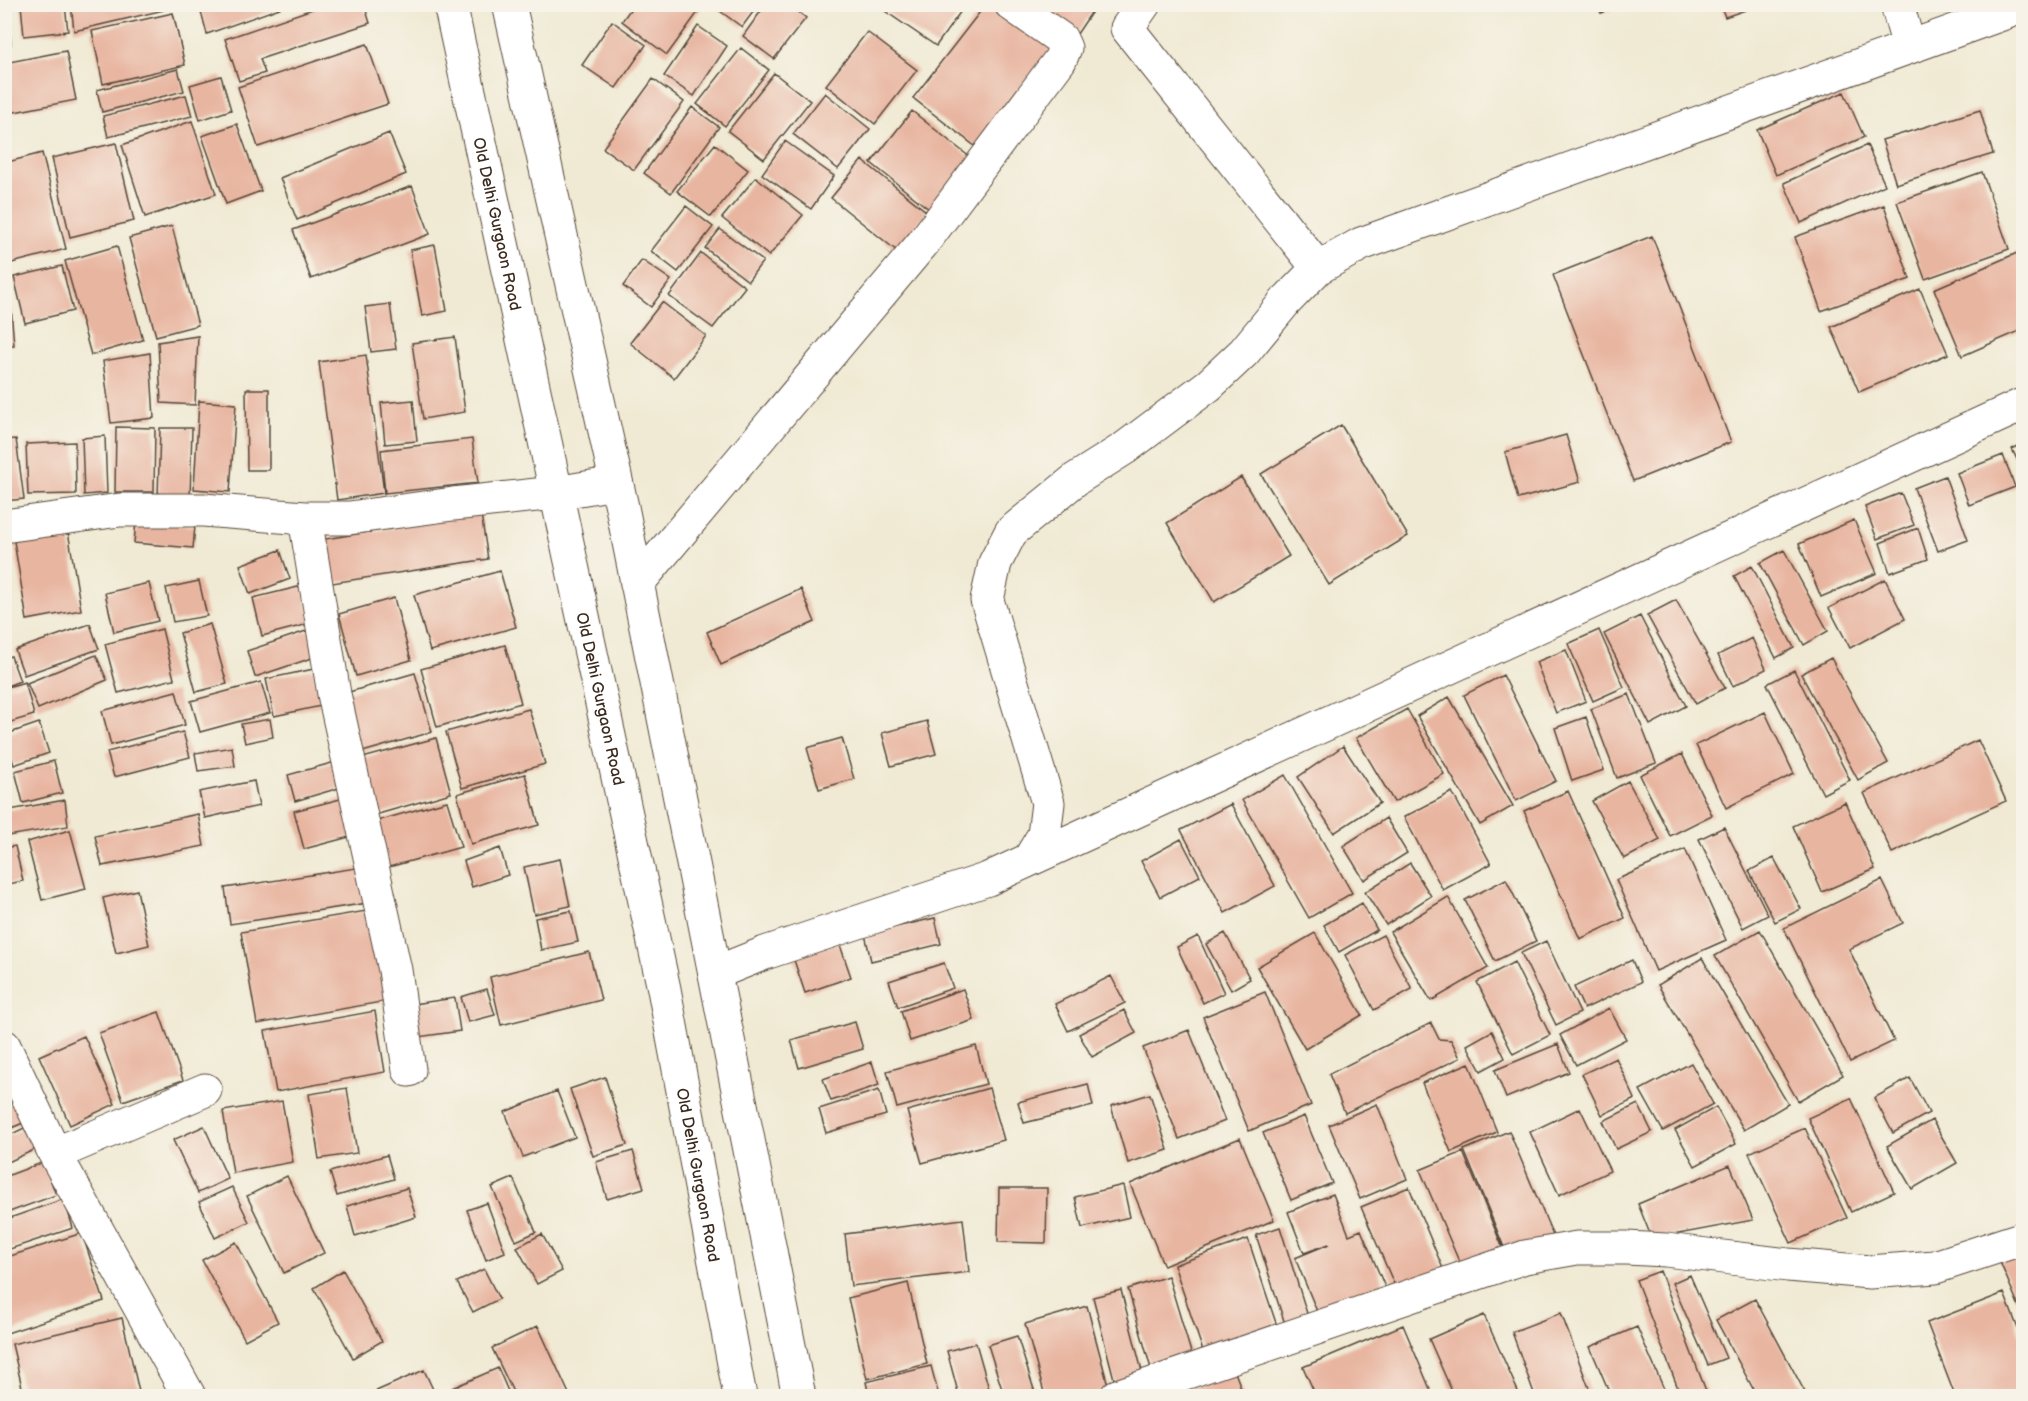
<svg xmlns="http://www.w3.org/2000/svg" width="2028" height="1401" viewBox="0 0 2028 1401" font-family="'Balsamiq Sans',sans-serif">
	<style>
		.building { fill: #e8b5a0 }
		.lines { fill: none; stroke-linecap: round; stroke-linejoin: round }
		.street-casing { stroke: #564739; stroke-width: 35 }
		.secondary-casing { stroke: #564739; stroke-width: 35 }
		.street { stroke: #fff; stroke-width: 33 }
		.secondary { stroke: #fff; stroke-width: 33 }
		.labels { text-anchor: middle; stroke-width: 5; stroke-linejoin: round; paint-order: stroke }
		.street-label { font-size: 16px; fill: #3b2a1e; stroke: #f7f3e8 }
	</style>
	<rect width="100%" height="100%" fill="#f7f3e8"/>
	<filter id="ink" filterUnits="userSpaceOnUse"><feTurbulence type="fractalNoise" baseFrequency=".0167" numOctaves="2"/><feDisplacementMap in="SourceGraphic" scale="12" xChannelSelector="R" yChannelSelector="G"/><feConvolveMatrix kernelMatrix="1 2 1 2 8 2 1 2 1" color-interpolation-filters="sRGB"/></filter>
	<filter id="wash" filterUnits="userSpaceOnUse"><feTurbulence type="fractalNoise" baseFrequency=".008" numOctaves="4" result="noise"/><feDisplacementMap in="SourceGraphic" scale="24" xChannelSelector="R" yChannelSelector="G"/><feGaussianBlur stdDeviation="1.35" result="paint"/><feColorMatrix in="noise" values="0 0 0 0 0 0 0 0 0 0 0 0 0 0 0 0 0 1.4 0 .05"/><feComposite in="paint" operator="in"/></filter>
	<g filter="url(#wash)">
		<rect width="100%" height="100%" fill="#f0ead4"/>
		<g id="blocks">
			<path class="building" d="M4,4H8L11,44L4,45Z
				M71,4H163L164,10L74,31Z
				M199,4H288V5L207,34Z
				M327,4H364L370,23L260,59L265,73L239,81L225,39Z
				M634,4H704L667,55L622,21Z
				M715,4H759L742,27L713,6Z
				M766,4H788L806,18L774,59L743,36Z
				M885,4H966L936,46L882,9Z
				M986,4H1000L1054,46L976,147L913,98Z
				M1027,4H1097L1075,37Z
				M1597,4H1625V5L1601,13Z
				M1720,4H1760V5L1725,17Z
				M21,5H65L68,31L24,36Z
				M173,13L185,65L103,84L92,31Z
				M612,21L646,45L616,88L582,65Z
				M698,26L727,46L694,96L664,76Z
				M867,32L917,70L875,124L826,85Z
				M367,44L388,104L258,147L238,87Z
				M741,48L769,70L725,126L697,104Z
				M66,51L76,100L4,114V63Z
				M178,69L184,91L102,112L97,90Z
				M774,73L810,101L764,159L728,131Z
				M221,76L231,110L200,120L190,85Z
				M653,79L684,102L634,170L603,148Z
				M1844,92L1864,137L1776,175L1757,130Z
				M825,93L870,129L838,169L793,134Z
				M186,95L192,116L108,137L103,116Z
				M692,107L719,127L671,193L644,173Z
				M1980,110L1993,154L1896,184L1882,140Z
				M912,111L971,158L930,210L871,163Z
				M192,121L216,194L145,217L122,145Z
				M237,124L261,191L226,204L202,136Z
				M389,133L406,174L297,220L280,178Z
				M785,141L834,176L811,209L762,174Z
				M116,143L134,221L70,237L52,158Z
				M715,144L748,170L711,217L677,191Z
				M1867,145L1885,185L1801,223L1784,183Z
				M42,153L66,249L4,265V163Z
				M862,160L927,212L897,251L831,198Z
				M1982,172L2009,249L1925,279L1897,202Z
				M756,177L803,215L769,256L722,218Z
				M412,186L430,234L311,279L293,230Z
				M1884,205L1910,279L1821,311L1795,237Z
				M686,206L713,227L678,272L651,251Z
				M172,226L198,325L156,336L129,238Z
				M720,229L763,261L748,281L705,248Z
				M1652,236L1731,442L1633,481L1553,275Z
				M435,245L447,311L422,316L410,250Z
				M117,246L143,340L91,355L65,261Z
				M2024,250V329L1962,356L1934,289Z
				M701,253L745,287L713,328L669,296Z
				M642,260L671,280L651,307L623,286Z
				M62,266L73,311L25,323L14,277Z
				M4,283H9L14,345L4,346Z
				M1920,289L1948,354L1859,392L1831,327Z
				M662,302L706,336L674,378L630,343Z
				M390,304L396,349L371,352L365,307Z
				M198,336L195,405L161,403L158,342Z
				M455,337L465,412L423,419L412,343Z
				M150,353L154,418L111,423L103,361Z
				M366,355L384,493L337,500L319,362Z
				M246,389H269V470H247Z
				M413,400L417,441L385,444L381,403Z
				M199,401L236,404L230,492L194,489Z
				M1341,425L1408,536L1329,585L1261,474Z
				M116,427L155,428L154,492H115Z
				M160,428H192L190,497L158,496Z
				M1566,435L1580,482L1518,499L1505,452Z
				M105,436L107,493L84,495L82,438Z
				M16,439L24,499L4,501V440Z
				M472,439L478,483L385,493L381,450Z
				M75,442L76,494L28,495L26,444Z
				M2024,443V474L2012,449Z
				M2003,455L2015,487L1969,505L1957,473Z
				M1945,476L1968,540L1938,551L1914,488Z
				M1241,477L1289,556L1214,602L1167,523Z
				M1901,493L1914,525L1877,539L1865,507Z
				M481,514L488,559L326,584L319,540Z
				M1854,520L1877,573L1821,597L1799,544Z
				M136,521L195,526L193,548L134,543Z
				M1918,528L1928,559L1890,573L1880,543Z
				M68,531L81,610L27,620L14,541Z
				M280,550L290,579L250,594L240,565Z
				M1784,550L1828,631L1804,645L1760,563Z
				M1752,566L1794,648L1776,658L1734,576Z
				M500,571L516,627L430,651L414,595Z
				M1885,579L1905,619L1850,648L1829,608Z
				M199,581L207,616L173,622L166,588Z
				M149,583L158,621L114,632L105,593Z
				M302,586L312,623L262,636L253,598Z
				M801,589L815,622L721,665L707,632Z
				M394,598L411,660L356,676L339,614Z
				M1676,600L1725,688L1696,704L1647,615Z
				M1640,616L1686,706L1650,725L1604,634Z
				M90,624L99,649L24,675L15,650Z
				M210,624L227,684L196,692L180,633Z
				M4,625L9,639L4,640Z
				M162,629L174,679L118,693L105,644Z
				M309,630L318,656L255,677L247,651Z
				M1599,630L1624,687L1593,701L1568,644Z
				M1752,638L1766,669L1733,686L1718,655Z
				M505,645L521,703L437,727L421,669Z
				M1566,650L1586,701L1556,713L1536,662Z
				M96,655L107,680L38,709L27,683Z
				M11,656L20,681L4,687V658Z
				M1831,658L1888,763L1858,780L1801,674Z
				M314,669L321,706L274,716L266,679Z
				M1794,670L1850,780L1823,794L1767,684Z
				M415,673L432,732L359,753L342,694Z
				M1503,675L1556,781L1516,801L1464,695Z
				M25,682L34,715L4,724V688Z
				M261,682L270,713L200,732L191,701Z
				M176,691L185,725L111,745L102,711Z
				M1629,694L1656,763L1617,778L1591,709Z
				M1449,697L1513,806L1480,825L1417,716Z
				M529,709L545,764L462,788L446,732Z
				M1407,709L1444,774L1394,802L1356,738Z
				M1765,712L1794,774L1726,808L1696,745Z
				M1586,717L1604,770L1572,781L1555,728Z
				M270,719L273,737L245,743L241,724Z
				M927,721L936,754L891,766L882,733Z
				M39,723L49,753L14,765L4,735Z
				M183,732L190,757L114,777L107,752Z
				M436,738L451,793L375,815L359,759Z
				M842,738L854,779L819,789L807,748Z
				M1978,740L2006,801L1892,853L1864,793Z
				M1343,746L1380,803L1334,833L1298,777Z
				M232,747L235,766L198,771L195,753Z
				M1682,754L1712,815L1670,836L1640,775Z
				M54,761L62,793L23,803L15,771Z
				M339,761L346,786L295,801L288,775Z
				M525,774L539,825L471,844L457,794Z
				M1285,775L1352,893L1309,918L1242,800Z
				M254,781L259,806L205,818L199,792Z
				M1628,781L1660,840L1624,859L1592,801Z
				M1568,791L1625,918L1580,939L1524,811Z
				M1452,792L1491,864L1443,890L1404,817Z
				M348,797L357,835L304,849L294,811Z
				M65,800L68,826L8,836L4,811Z
				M447,801L461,847L389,867L377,821Z
				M1845,802L1875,869L1822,892L1793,826Z
				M1231,804L1275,886L1225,913L1181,830Z
				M198,814L204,846L102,866L95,836Z
				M1386,818L1407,853L1364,880L1343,846Z
				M1724,827L1768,915L1743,928L1699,839Z
				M70,830L86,889L42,900L27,842Z
				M1181,839L1200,876L1160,897L1141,861Z
				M15,846L23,881L4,885V848Z
				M500,848L508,875L472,887L464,861Z
				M1685,849L1726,940L1656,971L1616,880Z
				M1774,858L1801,909L1775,922L1749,871Z
				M560,859L570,906L534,914L524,867Z
				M1410,863L1431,896L1386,925L1365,892Z
				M369,866L374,902L230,924L225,888Z
				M1506,879L1536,941L1495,961L1465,900Z
				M1882,880L1903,923L1849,949L1894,1041L1850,1062L1784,928Z
				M137,890L149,945L116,953L103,898Z
				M1448,897L1488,968L1431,1001L1390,932Z
				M1362,903L1377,930L1339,952L1324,925Z
				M372,910L387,1001L257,1024L241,932Z
				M571,911L578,942L541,950L535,918Z
				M935,918L941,944L871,961L865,934Z
				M1760,930L1843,1075L1798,1101L1715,956Z
				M1225,933L1250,979L1231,990L1206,944Z
				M1315,933L1362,1015L1305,1049L1257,967Z
				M1383,935L1412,989L1374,1010L1345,955Z
				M1198,936L1224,993L1203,1003L1177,947Z
				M1546,941L1580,1013L1556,1025L1521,953Z
				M839,942L851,977L805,993L793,957Z
				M589,952L601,1000L501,1025L490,977Z
				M1702,958L1788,1104L1744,1130L1658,985Z
				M1632,960L1641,982L1584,1009L1574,987Z
				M1514,962L1550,1035L1513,1054L1477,982Z
				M944,963L953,988L898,1007L889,981Z
				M1111,976L1125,1003L1068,1031L1055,1004Z
				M487,989L495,1015L468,1022L461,997Z
				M963,989L974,1020L910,1041L901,1011Z
				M1265,992L1311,1105L1249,1131L1203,1017Z
				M455,998L460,1031L418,1037L413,1004Z
				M1609,1008L1626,1039L1576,1065L1560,1035Z
				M1124,1010L1136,1033L1092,1057L1079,1034Z
				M375,1011L385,1072L276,1092L265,1031Z
				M159,1012L183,1080L123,1101L99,1033Z
				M855,1022L863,1049L799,1068L791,1040Z
				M1431,1023L1439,1039L1451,1040L1460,1058L1345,1113L1329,1074Z
				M1189,1030L1225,1121L1179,1139L1143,1048Z
				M1492,1031L1505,1058L1481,1071L1467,1045Z
				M84,1036L115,1104L70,1125L39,1056Z
				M1558,1044L1569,1072L1506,1098L1495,1070Z
				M976,1046L986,1084L897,1108L887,1071Z
				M1616,1058L1635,1099L1602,1115L1582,1074Z
				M872,1062L879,1085L831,1101L823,1079Z
				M1469,1063L1497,1132L1451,1152L1422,1083Z
				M1691,1063L1713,1104L1663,1131L1640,1090Z
				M605,1077L627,1145L593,1156L570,1089Z
				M1910,1078L1929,1113L1893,1133L1874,1098Z
				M1088,1084L1093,1106L1024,1123L1018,1102Z
				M347,1088L357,1153L319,1159L309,1094Z
				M989,1088L1004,1140L922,1163L907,1111Z
				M879,1090L886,1115L826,1133L819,1109Z
				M557,1091L575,1137L523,1157L505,1112Z
				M1150,1094L1168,1150L1128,1163L1111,1106Z
				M12,1098L23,1123L4,1131V1102Z
				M1851,1098L1894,1192L1851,1212L1808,1118Z
				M282,1101L293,1162L233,1173L223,1111Z
				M1377,1104L1407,1179L1360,1199L1329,1125Z
				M1638,1104L1652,1132L1616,1149L1603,1121Z
				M1716,1107L1736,1144L1695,1166L1675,1130Z
				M1580,1108L1610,1171L1559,1195L1530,1132Z
				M1304,1116L1332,1183L1291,1200L1263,1133Z
				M1932,1120L1957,1163L1912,1189L1887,1146Z
				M204,1126L228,1179L198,1193L173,1140Z
				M26,1127L36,1149L4,1164V1138Z
				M1805,1128L1847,1218L1791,1243L1749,1153Z
				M1509,1131L1554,1238L1508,1257L1464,1150Z
				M1240,1138L1274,1220L1164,1266L1130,1184Z
				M633,1151L644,1188L607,1199L596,1162Z
				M1463,1152L1506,1256L1464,1273L1420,1170Z
				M387,1155L394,1179L337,1196L330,1172Z
				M44,1162L56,1195L4,1214V1177Z
				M1730,1165L1753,1220L1652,1239L1638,1204Z
				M287,1176L324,1253L284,1273L247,1196Z
				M513,1178L536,1232L516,1241L492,1187Z
				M1123,1185L1130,1217L1082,1228L1075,1197Z
				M232,1187L249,1222L215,1238L199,1202Z
				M1409,1187L1444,1271L1397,1291L1361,1207Z
				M407,1188L416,1217L355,1236L347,1206Z
				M999,1188H1047L1046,1243L998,1242Z
				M1333,1194L1349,1235L1361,1230L1387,1292L1321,1321L1295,1258L1329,1244L1304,1253L1288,1212Z
				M64,1199L73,1228L4,1251V1220Z
				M487,1203L505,1252L486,1260L467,1210Z
				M963,1219L969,1272L851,1286L845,1234Z
				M1280,1227L1310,1323L1287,1330L1256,1235Z
				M82,1233L104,1301L4,1334V1258Z
				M542,1234L562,1271L537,1284L517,1247Z
				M1248,1239L1280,1335L1206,1360L1174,1265Z
				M236,1242L278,1322L245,1340L202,1260Z
				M2023,1250V1316L2000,1262Z
				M484,1269L499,1299L473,1312L457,1282Z
				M343,1270L382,1341L353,1358L314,1288Z
				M1660,1271L1708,1396H1681L1636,1280Z
				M1690,1275L1726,1358L1708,1365L1672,1283Z
				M1168,1276L1193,1359L1152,1372L1128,1289Z
				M908,1283L927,1364L867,1379L848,1298Z
				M1121,1290L1144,1379L1116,1387L1093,1297Z
				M2004,1293L2024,1344V1396H1955L1927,1323Z
				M1755,1299L1807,1396H1757L1716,1320Z
				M1087,1306L1109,1389L1083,1396H1045L1025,1324Z
				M1561,1313L1592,1396H1535L1512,1332Z
				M1484,1315L1520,1396H1454L1429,1339Z
				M122,1318L140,1396H24L12,1344Z
				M1403,1325L1433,1396H1316L1303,1367Z
				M538,1326L570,1396H515L492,1348Z
				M1637,1327L1667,1396H1611L1590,1347Z
				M1017,1336L1036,1396H1004L988,1345Z
				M976,1343L991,1396H959L947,1351Z
				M931,1366L939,1396H869L866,1382Z
				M498,1368L510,1396H455L452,1388Z
				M424,1370L436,1396H365Z
				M1235,1372L1244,1396H1167Z"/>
		</g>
	</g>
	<g filter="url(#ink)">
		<use href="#blocks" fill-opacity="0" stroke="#564739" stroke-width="1.5"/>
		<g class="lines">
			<defs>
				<path id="street" d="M1144,4L1127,28L1318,268
					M1897,4L1909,47
					M305,518L334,694L395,970L409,1070
					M4,526L120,510H203L305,518H349L453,504L555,493L616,483
					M637,584L923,243L1060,60L1065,48L1061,39L1011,4
					M1029,860L2024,404
					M715,973L765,953L988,879L1029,860L1044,835L1048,803L987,600L995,563L1011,532L1076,479L1125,448L1209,385L1244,352L1285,302L1318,268L1361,244L2024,6
					M4,1046L55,1154L189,1396
					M55,1154L205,1090
					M1117,1396L1525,1257L1577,1248H1626L1666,1250L1788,1265L1870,1272L1935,1267L2024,1238"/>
				<g id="secondary">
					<path id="s1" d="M450,4L664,989L740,1396"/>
					<path d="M509,4L622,507L799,1396"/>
				</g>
			</defs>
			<use href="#street" class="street-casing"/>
			<use href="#secondary" class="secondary-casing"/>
			<use href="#street" class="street"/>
			<use href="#secondary" class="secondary"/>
		</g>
	</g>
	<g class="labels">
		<g class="street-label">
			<text dy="6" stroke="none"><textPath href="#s1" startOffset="225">Old Delhi Gurgaon Road</textPath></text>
			<text dy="6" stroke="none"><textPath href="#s1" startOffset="711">Old Delhi Gurgaon Road</textPath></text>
			<text dy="6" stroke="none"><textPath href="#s1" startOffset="1197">Old Delhi Gurgaon Road</textPath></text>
		</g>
	</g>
	<rect width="2028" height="1401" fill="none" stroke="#f7f3e8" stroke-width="24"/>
</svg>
